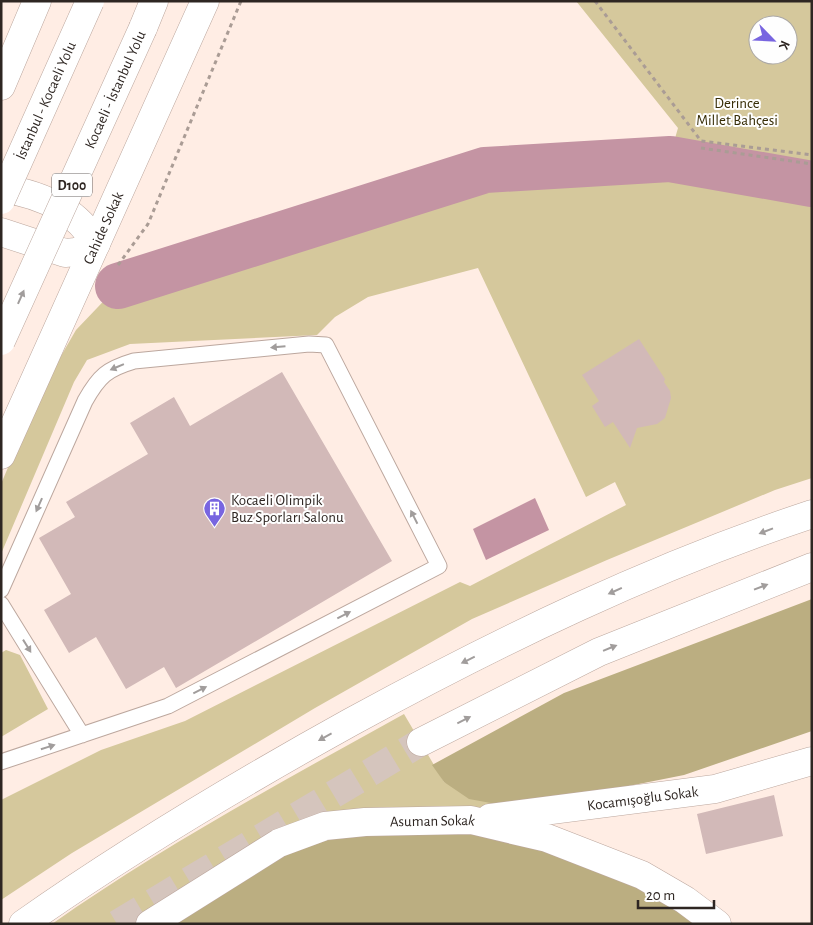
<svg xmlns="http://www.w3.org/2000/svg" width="813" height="925" viewBox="0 0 813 925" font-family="'Alegreya Sans',sans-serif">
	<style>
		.green { fill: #d5c89c; fill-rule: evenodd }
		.forest { fill: #bbae81 }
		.water { fill: #c494a3 }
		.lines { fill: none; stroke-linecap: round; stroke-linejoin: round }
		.river { stroke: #c494a3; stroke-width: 46 }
		.building { fill: #d2b9b8 }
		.highway-tunnel { stroke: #d5c5bd; stroke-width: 28; stroke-dasharray: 28 14; stroke-linecap: butt }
		.lane-casing { stroke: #bca79e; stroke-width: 17 }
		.street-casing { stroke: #bca79e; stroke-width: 29 }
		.secondary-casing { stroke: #bca79e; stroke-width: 29 }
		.highway-casing { stroke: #bca79e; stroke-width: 29 }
		.path { stroke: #aa9c95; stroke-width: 3; stroke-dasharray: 4 4; stroke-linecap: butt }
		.lane { stroke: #fff; stroke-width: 15 }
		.street { stroke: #fff; stroke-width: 28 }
		.secondary { stroke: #fff; stroke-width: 28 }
		.highway { stroke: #fff; stroke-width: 28 }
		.highway-bridge-casing { stroke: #bca79e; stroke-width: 29; stroke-linecap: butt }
		.highway-bridge { stroke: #fff; stroke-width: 28 }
		.oneway { fill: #a19d9c }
		.labels { text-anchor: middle; stroke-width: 4; stroke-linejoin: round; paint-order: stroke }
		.shield { fill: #fefefe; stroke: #6c6764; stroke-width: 1 }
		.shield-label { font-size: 14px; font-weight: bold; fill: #2e2622 }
		.street-label { font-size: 15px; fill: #2e2622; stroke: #fefefe }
		.park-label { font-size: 15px; fill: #372d06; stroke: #fefefe }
		.poi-label { font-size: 15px; fill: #2e2622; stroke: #fefefe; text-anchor: start }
	</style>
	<rect width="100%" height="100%" fill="#ffede4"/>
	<path class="green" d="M576,1H812V478L775,490L607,560L472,619L315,708L72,853L1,900V800L101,750L185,721L460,582L470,586L626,505L615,482L586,497L478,268L368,297L335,317L317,335L130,344L87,360L74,382L1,554V484L39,394L76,330L118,286L490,173L669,159L678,128ZM758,25H788V55H758Z
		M6,650L20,655L48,709L1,737V653Z
		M404,714L444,782L518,808L150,924H52C164,845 285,780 404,714Z"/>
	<path class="forest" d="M812,599V731L684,775L518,808L469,799L444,782L432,765L564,693Z
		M325,826L547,838L717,924H150Z"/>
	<path class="water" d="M535,498L549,530L486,560L473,529Z"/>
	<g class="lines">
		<path class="river" d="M118,286L485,170L670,159L812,184"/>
	</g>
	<path class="building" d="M639,339L665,379L664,382L670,391L671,398L665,418L657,424L637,428L630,448L613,422L605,427L592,406L599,401L582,375Z
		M282,372L392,561L176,688L164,667L126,689L96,637L69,653L44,610L71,594L39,538L75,517L66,502L148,454L130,423L174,397L190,426Z
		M774,795L783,836L706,854L697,814Z"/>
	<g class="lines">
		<path class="highway-tunnel" d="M117,924L421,742"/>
		<defs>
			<path id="lane" d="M1,590L85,401C99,376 107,369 134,361L309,344L326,345L439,566L168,706L1,762
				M1,604L82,735"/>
			<g id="street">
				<path id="s1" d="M490,818L715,789L812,761"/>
				<path id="s2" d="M150,924L279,843L325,826L365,822L471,820L547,838L642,875L685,900L717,924"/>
			</g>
			<g id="secondary">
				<path d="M1,86L37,1"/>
				<path d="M1,188C39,194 77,209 96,244L76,252L65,253L1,232"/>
				<path id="s3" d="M1,455L205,1"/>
			</g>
			<path id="highway" d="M143,28L154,1
				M421,742L599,652L812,567
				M23,924C128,850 239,784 351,722C499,641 652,567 812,514"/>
		</defs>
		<use href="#lane" class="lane-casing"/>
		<use href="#street" class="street-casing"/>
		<use href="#secondary" class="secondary-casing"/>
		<use href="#highway" class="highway-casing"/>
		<path class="path" d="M595,1L701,141L812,155
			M701,148L812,164
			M118,265L148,224L241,1"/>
		<use href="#lane" class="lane"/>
		<use href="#street" class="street"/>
		<use href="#secondary" class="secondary"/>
		<use href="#highway" class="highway"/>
		<defs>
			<g id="highway-bridge">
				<path id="s4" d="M1,200L90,1"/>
				<path id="s5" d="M1,341L143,28"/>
			</g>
		</defs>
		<use href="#highway-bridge" class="highway-bridge-casing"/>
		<use href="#highway-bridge" class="highway-bridge"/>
	</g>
	<defs><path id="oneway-solid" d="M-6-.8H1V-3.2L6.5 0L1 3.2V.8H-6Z" transform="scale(1.25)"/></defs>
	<g class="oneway">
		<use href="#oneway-solid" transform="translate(21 297) rotate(-66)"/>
		<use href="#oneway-solid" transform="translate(278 347) rotate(175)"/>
		<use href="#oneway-solid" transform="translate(117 367) rotate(157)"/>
		<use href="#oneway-solid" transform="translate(39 505) rotate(114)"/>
		<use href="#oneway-solid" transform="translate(414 517) rotate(-117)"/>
		<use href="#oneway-solid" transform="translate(766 531) rotate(159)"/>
		<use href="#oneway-solid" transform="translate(761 587) rotate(-21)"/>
		<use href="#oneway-solid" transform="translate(615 591) rotate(156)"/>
		<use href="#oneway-solid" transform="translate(344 615) rotate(-27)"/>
		<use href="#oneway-solid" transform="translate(27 646) rotate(58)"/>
		<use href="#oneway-solid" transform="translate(610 648) rotate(-22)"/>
		<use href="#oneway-solid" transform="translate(468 660) rotate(154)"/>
		<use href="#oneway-solid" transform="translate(200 690) rotate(-27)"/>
		<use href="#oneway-solid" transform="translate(464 720) rotate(-27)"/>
		<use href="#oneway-solid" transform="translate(325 737) rotate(151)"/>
		<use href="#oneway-solid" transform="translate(48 747) rotate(-18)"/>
	</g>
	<defs>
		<symbol id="building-pin" viewBox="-11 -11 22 30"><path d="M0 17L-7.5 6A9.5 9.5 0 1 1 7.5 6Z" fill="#7865e0" stroke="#fefefe"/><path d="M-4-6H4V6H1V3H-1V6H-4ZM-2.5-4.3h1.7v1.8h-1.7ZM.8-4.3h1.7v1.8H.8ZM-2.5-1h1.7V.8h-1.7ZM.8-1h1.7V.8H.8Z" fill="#fff"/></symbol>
	</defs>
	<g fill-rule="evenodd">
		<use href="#building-pin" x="202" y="496" width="25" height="34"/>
	</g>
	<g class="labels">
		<rect class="shield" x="52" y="173.5" width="40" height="23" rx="4"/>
		<g class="shield-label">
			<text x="72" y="190">D100</text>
		</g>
		<g class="street-label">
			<text dy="5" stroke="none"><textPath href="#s5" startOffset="276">Kocaeli - İstanbul Yolu</textPath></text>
			<text dy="5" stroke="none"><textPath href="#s4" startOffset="109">İstanbul - Kocaeli Yolu</textPath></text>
			<text dy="5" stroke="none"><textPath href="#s3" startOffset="249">Cahide Sokak</textPath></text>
			<text dy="5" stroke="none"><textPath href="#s1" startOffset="154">Kocamışoğlu Sokak</textPath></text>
			<text dy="5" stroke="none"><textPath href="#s2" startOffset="309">Asuman Sokak</textPath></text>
		</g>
		<g class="park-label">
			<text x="737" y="108">Derince<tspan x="737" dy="17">Millet Bahçesi</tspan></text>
		</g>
		<g class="poi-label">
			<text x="231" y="505">Kocaeli Olimpik<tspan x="231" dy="17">Buz Sporları Salonu</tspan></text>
		</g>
	</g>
	<rect width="813" height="925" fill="none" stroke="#2e2622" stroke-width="5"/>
	<g transform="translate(773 40) rotate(114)"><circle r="24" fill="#fefefe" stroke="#aba8a6"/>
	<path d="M0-4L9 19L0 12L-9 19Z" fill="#7865e0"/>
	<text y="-8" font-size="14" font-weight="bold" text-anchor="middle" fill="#2e2622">K</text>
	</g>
	<path d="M638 900v8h76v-8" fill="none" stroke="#2e2622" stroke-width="2.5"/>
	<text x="646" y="900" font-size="15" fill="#2e2622" stroke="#fefefe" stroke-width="4" paint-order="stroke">20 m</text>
</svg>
